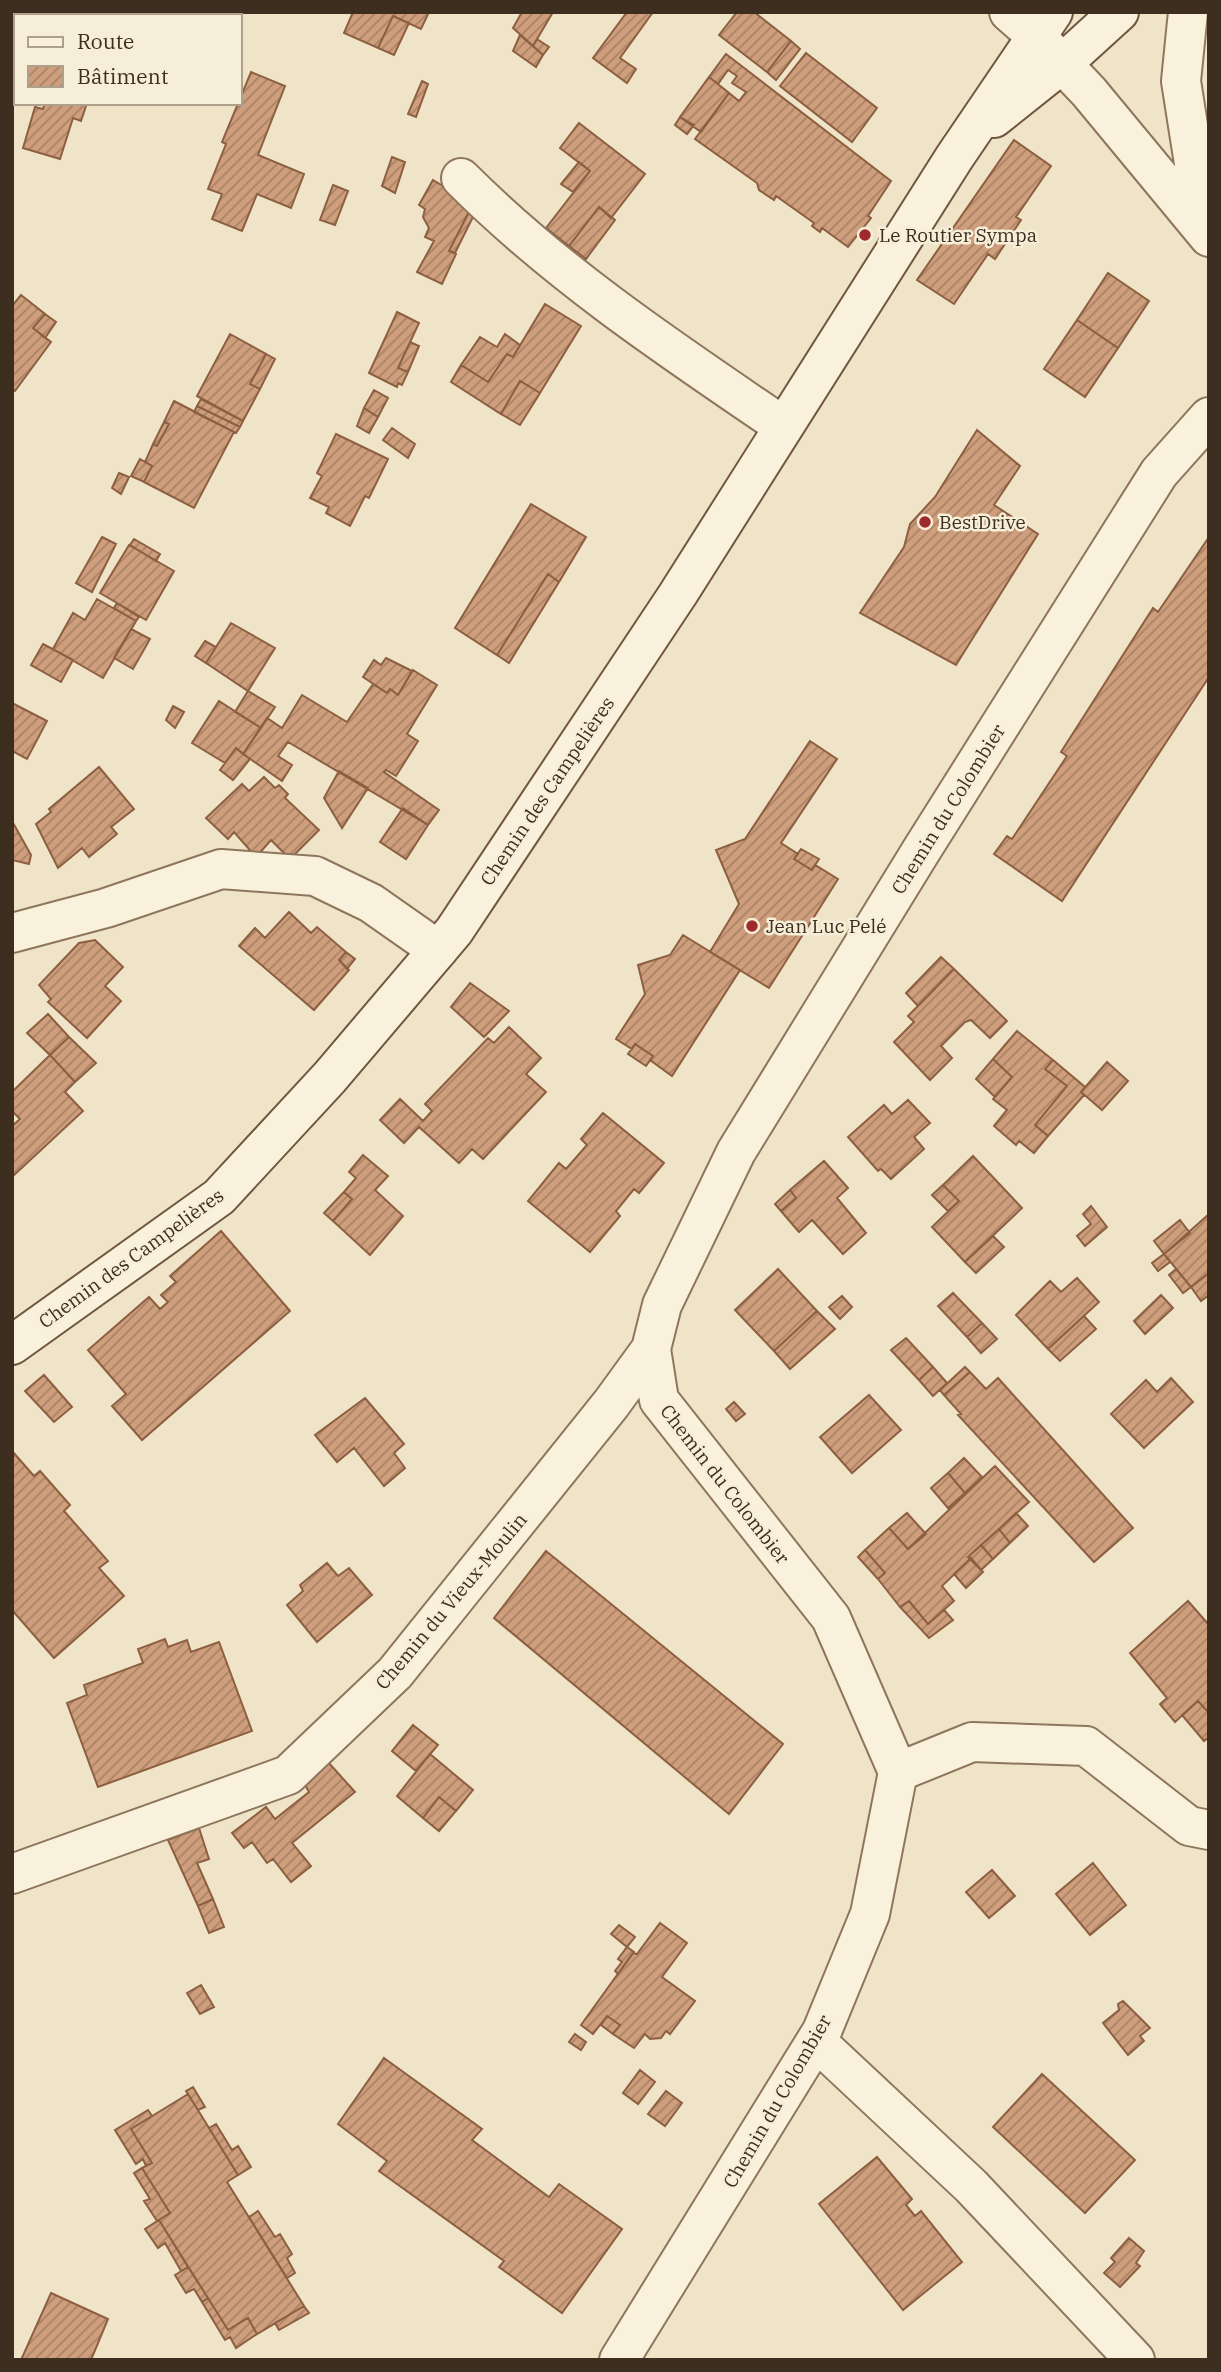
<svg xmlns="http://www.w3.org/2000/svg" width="1221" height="2372" viewBox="0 0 1221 2372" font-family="'IBM Plex Serif',serif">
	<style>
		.building { fill: url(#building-hatch); stroke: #8d5f41; stroke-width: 2 }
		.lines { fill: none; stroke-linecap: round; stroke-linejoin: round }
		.street-casing { stroke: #8d765c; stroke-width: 42 }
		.secondary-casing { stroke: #6f573f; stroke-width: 42 }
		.street { stroke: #faf1dc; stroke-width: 38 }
		.secondary { stroke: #faf1dc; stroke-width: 38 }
		.poi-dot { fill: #9e2a2b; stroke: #f7eed8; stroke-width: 2.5 }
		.labels { text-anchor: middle; stroke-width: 5; stroke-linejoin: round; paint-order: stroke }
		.poi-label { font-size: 19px; fill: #3d2e20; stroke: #f7eed8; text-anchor: start }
		.street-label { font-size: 19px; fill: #3d2e20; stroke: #f7eed8 }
	</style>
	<defs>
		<pattern id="building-hatch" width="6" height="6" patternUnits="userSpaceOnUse" patternTransform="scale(1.75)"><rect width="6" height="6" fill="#cf9f7d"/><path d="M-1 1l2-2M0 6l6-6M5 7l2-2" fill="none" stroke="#a98266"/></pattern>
	</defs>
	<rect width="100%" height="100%" fill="#f0e4c8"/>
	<path class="building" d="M353,12H429L421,29L393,16L378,48L344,33Z
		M522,12H553L533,46L513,28Z
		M627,12H653L620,58L636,69L627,83L593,58Z
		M737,12H754L791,41L767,72L719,35Z
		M393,16L409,23L394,55L378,48Z
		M520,35L543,55L536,67L513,51Z
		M537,39L549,47L543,55L533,46Z
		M791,41L800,49L776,80L767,72Z
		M806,53L877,108L852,142L780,86Z
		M726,54L891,181L868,216L871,218L848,247L822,228L820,232L812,226L814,223L776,196L774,200L759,190L757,183L695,139L729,93L739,101L746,92L732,83L737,76L728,70L718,84L709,77Z
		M251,72L285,86L258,155L304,174L291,208L257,194L242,231L212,219L222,194L208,189L226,144L222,142Z
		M709,77L729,93L701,132L680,117Z
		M422,81L428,84L416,117L408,114Z
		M45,103H87L81,121L73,118L60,159L23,148L35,107L43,109Z
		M680,117L694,125L687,134L675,125Z
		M579,123L645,174L611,218L599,207L569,246L546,228L590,171L560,148Z
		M1014,140L1051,166L1016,217L1021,220L995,259L988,254L954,304L917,280Z
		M392,157L405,162L395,193L382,186Z
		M579,162L590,171L573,192L561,184Z
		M433,180L448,189L477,196L449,251L456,254L442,284L417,272L434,241L425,237L429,228L423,217L425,209L419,205Z
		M333,185L348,191L335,225L320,220Z
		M599,207L615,220L586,259L569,246Z
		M470,210L475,213L455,253L449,251Z
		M1108,273L1149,301L1118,348L1077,320Z
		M21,295L45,314L33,328L51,342L15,391L12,389V306Z
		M545,304L581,326L540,393L520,381L501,414L451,382L461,365L488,382L507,354L513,357Z
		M397,312L419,323L398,368L408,372L402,385L398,383L397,387L369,373Z
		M45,314L56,322L45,338L33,328Z
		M1077,320L1118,348L1085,397L1044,369Z
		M230,334L266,354L250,384L260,389L243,421L197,396Z
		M505,334L520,345L513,357L507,354L488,382L461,365L480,337L497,347Z
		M410,342L419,346L408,372L398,368Z
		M266,354L275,359L260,389L250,384Z
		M520,381L540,393L520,425L501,414Z
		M374,390L388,398L378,417L364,408Z
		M201,399L243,421L240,427L197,406Z
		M174,401L234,432L194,508L144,482L152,466L145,462L153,444L157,446L169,424L164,422Z
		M197,406L240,427L236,433L194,412Z
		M364,408L378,417L369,433L357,426Z
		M164,422L169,424L157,446L153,444Z
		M392,428L415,444L408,458L383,440Z
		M977,430L1020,466L994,505L1038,534L956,665L860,613L904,547L910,524L935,497Z
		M336,434L388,459L369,498L365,496L350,526L326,513L329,507L310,498L322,476L317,473Z
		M140,459L152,466L144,482L131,476Z
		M119,473L129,477L121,494L112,488Z
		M531,504L586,537L559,582L548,574L497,655L455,628Z
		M102,537L116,544L92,592L76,583Z
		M1209,537V677L1062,901L994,854L1007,836L1012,839L1067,756L1061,752L1153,608L1158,612Z
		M134,539L160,554L156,561L130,545Z
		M129,545L174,571L146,620L100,593Z
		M548,574L559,582L509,663L497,655Z
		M97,599L136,621L103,678L53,649L73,613L85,620Z
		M117,603L139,617L136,621L114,608Z
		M231,623L275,648L248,691L206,663Z
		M131,629L150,639L133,669L114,658Z
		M205,641L216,647L206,663L195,656Z
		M43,644L73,660L61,682L31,665Z
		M386,658L412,671L398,695L390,689L387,693L363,677L374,660L381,665Z
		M413,670L437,685L407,734L418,741L396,776L386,770L384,772L439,810L428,825L288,742L278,756L292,765L282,781L243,754L267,718L282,728L302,695L347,722L373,684L387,693L390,689L398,695Z
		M248,691L275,707L261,728L235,712Z
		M219,701L261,728L243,754L236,748L225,763L192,743Z
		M12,703L47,721L27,759L12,751Z
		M173,706L184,712L175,728L166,720Z
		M810,741L837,759L781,843L798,854L794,859L812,870L815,865L838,879L769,988L710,952L739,904L716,850L745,839Z
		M236,748L250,759L233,780L220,770Z
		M99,767L134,809L111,827L117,834L89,857L82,848L58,868L36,824L51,812L49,809Z
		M339,771L368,788L342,828L324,798Z
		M264,777L275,788L279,785L288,794L285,798L319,830L290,859L271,840L256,857L234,832L228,839L206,818L242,784L249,791Z
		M403,808L428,825L406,859L380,842Z
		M12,821L31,855L29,864L12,860Z
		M801,849L819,859L812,870L794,859Z
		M289,912L311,933L317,927L346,952L339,960L349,970L314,1010L239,946L255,928L265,938Z
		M683,935L740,970L672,1076L650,1060L653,1056L635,1044L632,1049L616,1039L645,994L638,965L670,955Z
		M95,940L123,967L105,986L121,1001L87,1038L48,1002L51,999L39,985L79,943Z
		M346,952L355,959L347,969L339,960Z
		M941,957L954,969L918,1006L906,993Z
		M954,969L1007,1021L990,1038L971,1020L965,1022L941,1046L952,1058L930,1080L894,1042L914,1022L908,1016Z
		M470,983L509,1011L484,1037L451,1007Z
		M48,1014L69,1037L50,1055L27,1033Z
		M509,1027L541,1058L526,1074L546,1092L483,1159L472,1149L459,1163L419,1127L404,1143L380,1120L400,1099L423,1121L432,1111L425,1104L488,1038L494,1043Z
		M1017,1031L1053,1060L1045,1069L1067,1086L1035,1125L1048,1136L1034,1153L1019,1141L1016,1145L994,1126L1007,1110L993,1099L1012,1077L993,1059Z
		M69,1037L96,1063L75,1082L50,1055Z
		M635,1044L653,1056L646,1066L628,1054Z
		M50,1055L75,1082L65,1092L83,1111L12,1177V1126L20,1119L12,1111V1092Z
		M993,1059L1012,1077L995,1097L976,1079Z
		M1053,1060L1085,1087L1081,1092L1084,1095L1048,1136L1035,1125L1067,1086L1045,1069Z
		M1107,1062L1128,1081L1102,1110L1081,1092Z
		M908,1100L930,1123L914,1137L924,1149L891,1179L881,1169L878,1171L848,1137L884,1105L892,1114Z
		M603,1113L664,1163L639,1193L634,1189L616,1211L620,1216L590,1252L528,1201L559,1163L566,1169L587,1145L581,1139Z
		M363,1155L388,1176L375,1190L403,1216L370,1255L333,1221L352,1199L344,1192L356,1178L349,1172Z
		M973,1156L1022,1208L965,1262L932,1227L959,1201L943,1185Z
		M824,1161L848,1188L837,1198L866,1233L843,1254L812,1220L799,1232L781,1211L796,1198L790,1190Z
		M943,1185L959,1201L948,1211L932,1195Z
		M790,1190L796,1198L781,1211L775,1204Z
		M344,1192L352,1199L333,1221L324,1213Z
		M1091,1206L1107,1227L1085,1246L1077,1236L1091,1224L1083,1214Z
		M1209,1214V1273L1191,1287L1164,1254Z
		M1180,1220L1190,1233L1164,1254L1154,1241Z
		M221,1231L290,1311L142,1440L112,1406L126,1394L88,1350L149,1297L160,1309L168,1302L161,1295L176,1282L170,1276Z
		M993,1236L1004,1247L976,1273L965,1262Z
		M1164,1254L1170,1262L1158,1271L1152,1263Z
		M778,1269L817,1311L774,1351L735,1310Z
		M1176,1269L1191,1287L1183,1293L1169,1275Z
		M1209,1273V1295L1201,1301L1191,1287Z
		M1077,1278L1099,1302L1048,1349L1016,1315L1050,1281L1061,1292Z
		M953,1293L982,1323L967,1337L938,1306Z
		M1161,1295L1173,1308L1145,1334L1134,1321Z
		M842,1296L852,1307L840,1319L829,1307Z
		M817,1311L835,1329L790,1369L774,1351Z
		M1084,1316L1096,1329L1060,1361L1048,1349Z
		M982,1323L997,1339L981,1353L967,1337Z
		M906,1338L933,1367L919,1380L891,1350Z
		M933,1367L947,1383L933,1396L919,1380Z
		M965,1367L970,1372L944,1395L940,1390Z
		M970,1372L986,1389L998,1378L1133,1528L1094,1562L958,1415L961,1414L944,1395Z
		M44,1375L72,1407L54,1422L25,1391Z
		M1171,1378L1193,1402L1144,1448L1111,1414L1146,1380L1157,1392Z
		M869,1395L901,1430L852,1473L820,1437Z
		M365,1398L404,1444L394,1453L405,1468L384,1486L354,1448L337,1462L315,1435Z
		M734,1402L745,1414L736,1421L726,1409Z
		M12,1451L34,1476L40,1471L70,1505L64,1511L108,1561L99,1568L124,1596L54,1658L12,1610Z
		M964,1458L982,1477L965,1493L948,1473Z
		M995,1466L1029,1502L968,1557L971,1558L942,1586L954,1601L928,1624L909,1601L900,1607L878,1579L885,1573L865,1550L889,1528L908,1549Z
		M948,1473L965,1493L948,1508L931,1488Z
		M907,1513L926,1534L908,1549L889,1528Z
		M1016,1513L1028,1526L1010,1543L999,1529Z
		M999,1529L1010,1543L993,1559L981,1545Z
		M981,1545L993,1559L981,1570L968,1557Z
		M865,1550L885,1573L878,1579L858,1557Z
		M546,1551L783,1744L729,1814L494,1618Z
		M971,1558L983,1572L966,1588L954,1574Z
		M327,1563L338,1576L349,1568L372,1595L317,1642L287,1605L303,1591L300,1585Z
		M909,1601L928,1624L944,1610L953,1620L929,1638L900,1607Z
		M1188,1601L1209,1625V1713L1198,1701L1175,1722L1160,1704L1167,1698L1130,1653Z
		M165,1639L168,1647L187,1640L191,1652L219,1642L252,1731L98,1787L67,1703L87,1695L84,1685L143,1663L138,1649Z
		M1198,1701L1209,1713V1737L1204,1741L1182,1715Z
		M413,1725L438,1745L416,1771L392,1751Z
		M430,1754L473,1790L456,1811L439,1797L423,1818L397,1796Z
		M328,1762L355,1792L292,1843L311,1866L291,1882L273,1859L267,1863L252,1842L244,1848L232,1833L266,1807L275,1819L309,1792L305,1785Z
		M439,1797L456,1811L439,1831L423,1818Z
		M199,1828L209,1859L197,1863L213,1899L198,1906L168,1840Z
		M1093,1863L1126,1905L1090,1935L1056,1894Z
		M992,1870L1015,1896L989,1918L966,1892Z
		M213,1899L224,1927L209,1933L198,1906Z
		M660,1923L687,1943L662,1977L695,2001L670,2034L666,2031L661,2038L650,2039L645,2034L634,2048L613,2034L620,2025L607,2016L593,2034L581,2025L633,1953L637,1954Z
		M619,1925L635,1937L627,1947L611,1934Z
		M627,1947L634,1952L618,1974L615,1971L622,1962L618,1959Z
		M201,1985L214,2007L200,2014L187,1993Z
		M1123,2001L1150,2028L1140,2036L1144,2041L1128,2055L1103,2023L1119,2010L1118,2004Z
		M607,2016L620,2025L613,2034L601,2025Z
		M575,2034L586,2042L581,2050L569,2042Z
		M384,2058L482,2129L472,2140L549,2197L559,2184L622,2229L562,2313L499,2267L504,2261L379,2171L387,2161L338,2124Z
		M640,2070L655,2082L638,2104L623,2093Z
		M1042,2074L1135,2160L1085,2213L993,2127Z
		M193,2087L205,2107L198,2110L186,2091Z
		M666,2091L682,2103L665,2126L648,2114Z
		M188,2094L238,2175L227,2182L304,2306L257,2334L248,2318L228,2330L159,2220L170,2213L142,2168L152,2163L131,2129Z
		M148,2110L152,2116L131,2129L152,2163L146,2166L143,2159L136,2164L115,2130Z
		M216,2124L232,2150L238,2146L251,2167L238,2175L209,2128Z
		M877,2157L912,2199L906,2205L915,2216L921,2211L962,2262L903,2310L819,2204Z
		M142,2168L170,2213L157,2221L144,2201L150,2199L134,2173Z
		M258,2211L275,2237L280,2234L292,2254L287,2258L295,2273L287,2278L249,2217Z
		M159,2220L188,2267L181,2271L165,2243L158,2248L145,2229Z
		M1129,2238L1144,2251L1136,2263L1140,2266L1120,2287L1104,2273L1115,2262L1111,2258Z
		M188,2267L208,2298L202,2302L194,2289L186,2293L175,2275Z
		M51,2293L108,2319L91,2360H21Z
		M208,2298L228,2330L248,2318L257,2334L236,2348L230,2337L225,2340L202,2302Z
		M304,2306L309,2313L279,2330L275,2323Z"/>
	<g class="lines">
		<defs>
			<path id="street" d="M1009,12L1035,35L1089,92L1209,237
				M1188,12L1181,81L1204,227
				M12,43L16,29
				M461,178C557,274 671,350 783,426
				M12,933L106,908L221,869L315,876L371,903L438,950
				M898,1772L972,1742L1086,1746L1189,1826L1209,1830
				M12,1874L288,1775L395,1673L611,1404L651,1349
				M816,2041L971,2186L1135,2360
				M619,2360L822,2031L870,1914L898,1772L831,1618L659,1400L651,1349L662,1305L736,1152L921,851L1159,473L1209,417"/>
			<path id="secondary" d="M994,118L1063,63L1119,12
				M12,1345L219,1197L330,1077L454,931L678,594L954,158L1053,12"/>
		</defs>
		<use href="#street" class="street-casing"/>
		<use href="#secondary" class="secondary-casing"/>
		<use href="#street" class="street"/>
		<use href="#secondary" class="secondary"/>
	</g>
	<g class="poi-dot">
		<circle cx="865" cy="235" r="7"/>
		<circle cx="925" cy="522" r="7"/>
		<circle cx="752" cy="926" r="7"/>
	</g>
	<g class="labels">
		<g class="poi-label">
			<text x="879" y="242">Le Routier Sympa</text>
			<text x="939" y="529">BestDrive</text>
			<text x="766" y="933">Jean Luc Pelé</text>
		</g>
		<g class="street-label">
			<text transform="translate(547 791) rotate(-56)" y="7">Chemin des Campelières</text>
			<text transform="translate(948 809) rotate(-58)" y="7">Chemin du Colombier</text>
			<text transform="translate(131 1258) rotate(-36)" y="7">Chemin des Campelières</text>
			<text transform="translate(725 1484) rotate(52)" y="7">Chemin du Colombier</text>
			<text transform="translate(451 1601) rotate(-50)" y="7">Chemin du Vieux-Moulin</text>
			<text transform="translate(777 2101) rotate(-60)" y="7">Chemin du Colombier</text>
		</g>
	</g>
	<rect width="1221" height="2372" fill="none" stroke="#3d2e20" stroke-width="28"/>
	<rect x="14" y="14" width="228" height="91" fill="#f7eed8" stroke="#ada18e" stroke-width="2"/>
	<rect x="28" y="37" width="35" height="10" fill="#faf1dc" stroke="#ada18e" stroke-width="2"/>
	<text x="77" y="49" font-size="21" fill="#3d2e20">Route</text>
	<rect x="28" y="66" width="35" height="21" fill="url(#building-hatch)" stroke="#ada18e" stroke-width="2"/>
	<text x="77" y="84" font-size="21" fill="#3d2e20">Bâtiment</text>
</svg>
